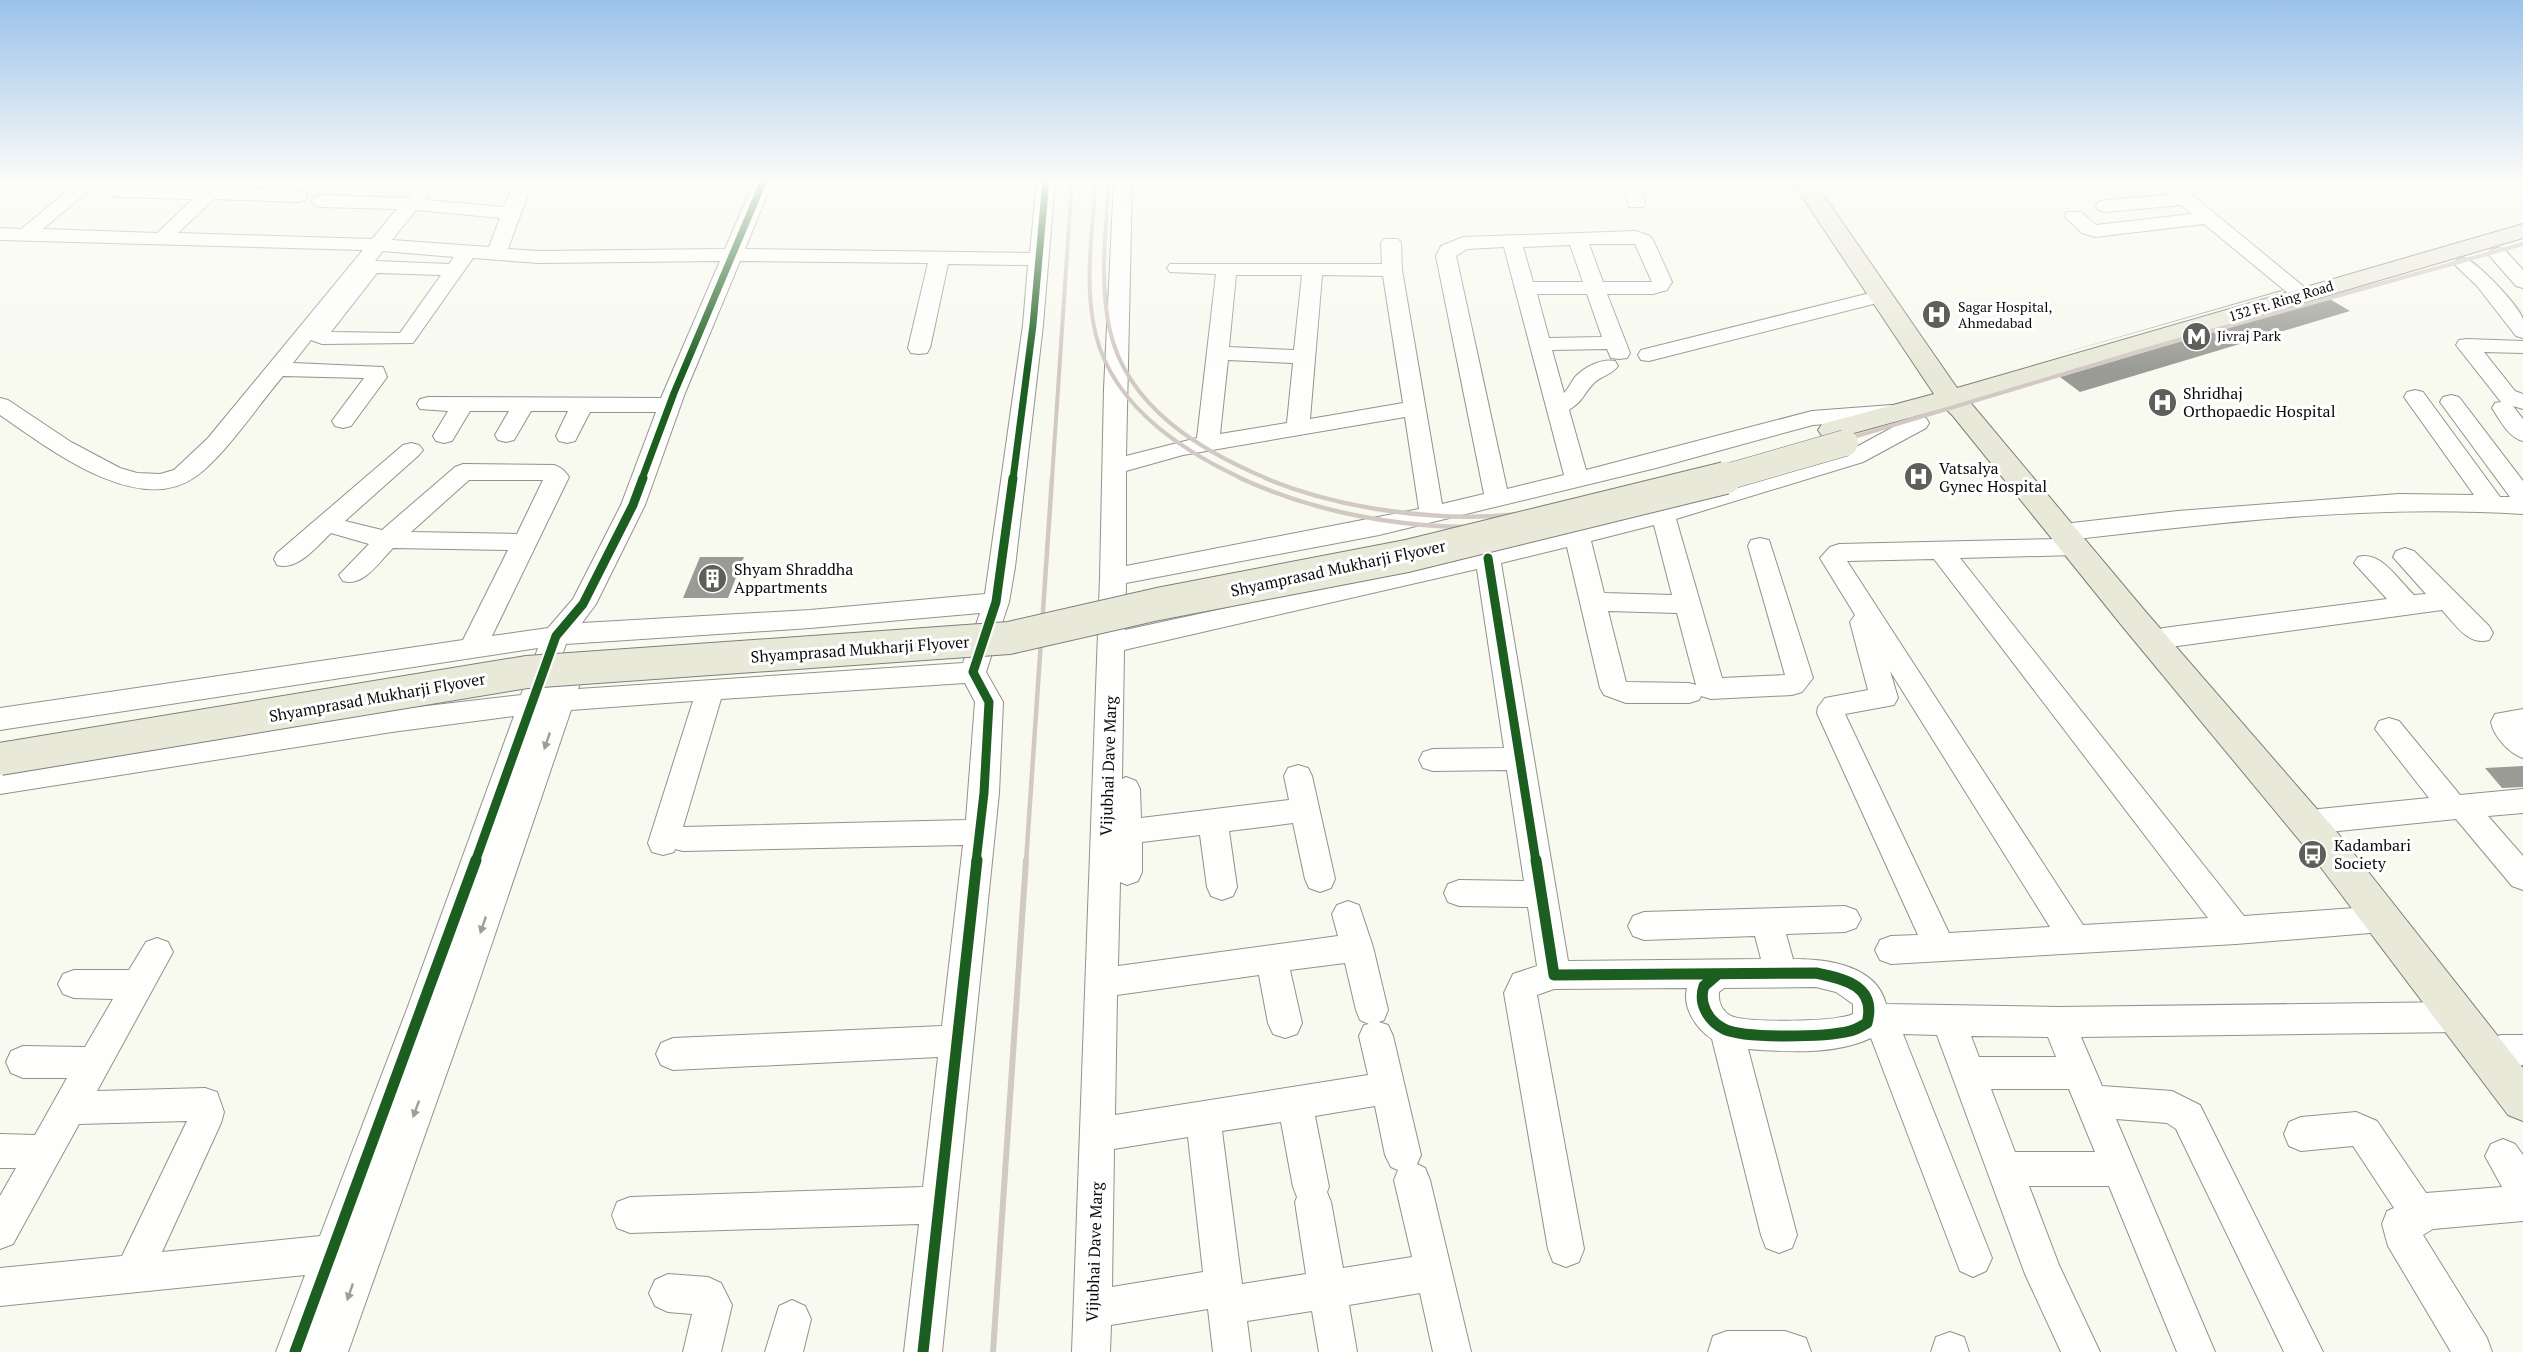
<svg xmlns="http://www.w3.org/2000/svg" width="2523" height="1352" viewBox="0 0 2523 1352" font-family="'PT Serif',serif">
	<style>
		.building { fill: #9b9b95 }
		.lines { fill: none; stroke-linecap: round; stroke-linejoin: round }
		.minor-casing { stroke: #92928e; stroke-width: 2 }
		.major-casing { stroke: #7f7f7b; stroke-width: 2 }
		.minor { fill: #fefefd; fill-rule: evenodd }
		.major { fill: #e9e9d9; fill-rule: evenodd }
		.rail-far2 { stroke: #d3c9c4; stroke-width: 4 }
		.rail-far1 { stroke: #d3c9c4; stroke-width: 4.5 }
		.rail { stroke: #d3c9c4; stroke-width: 6 }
		.major-bridge-far1-casing { stroke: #7f7f7b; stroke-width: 27; stroke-linecap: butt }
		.major-bridge-casing { stroke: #7f7f7b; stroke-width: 34; stroke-linecap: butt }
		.major-bridge-far1 { stroke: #e9e9d9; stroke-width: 26 }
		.major-bridge { stroke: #e9e9d9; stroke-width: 32 }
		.cycleway-far2-casing { stroke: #fff; stroke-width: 10 }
		.cycleway-far1-casing { stroke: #fff; stroke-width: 13 }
		.cycleway-casing { stroke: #fff; stroke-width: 15 }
		.cycleway-far2 { stroke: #1b5e20; stroke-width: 7 }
		.cycleway-far1 { stroke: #1b5e20; stroke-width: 9 }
		.cycleway { stroke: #1b5e20; stroke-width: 11 }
		.oneway { fill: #9d9d9c }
		.labels { text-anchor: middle; stroke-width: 6; stroke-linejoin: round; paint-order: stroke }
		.far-street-label { font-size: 14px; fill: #0b0b0b; stroke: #fff }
		.far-poi-label { font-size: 14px; fill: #0b0b0b; stroke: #fff; text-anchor: start }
		.poi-label { font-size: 16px; fill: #0b0b0b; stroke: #fff; text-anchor: start }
		.street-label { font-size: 16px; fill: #0b0b0b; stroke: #fff }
	</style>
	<rect width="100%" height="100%" fill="#f8f9ef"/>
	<path class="building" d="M2281,290L2282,291L2039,360Z
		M2328,298L2350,311L2080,392L2060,377Z
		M700,557H744L728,598H683Z
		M2523,766V787L2502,788L2485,768Z"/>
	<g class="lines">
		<defs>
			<path id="minor" d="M81,180H101L43,229L157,233L193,199L118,197L111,195L109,191L111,187L204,188L216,181L223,183L224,188L298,190L305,192L307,196L305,200L298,202L214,199L178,233L372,239L397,209L321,207L314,205L312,201L314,197L321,195L406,198L421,180H438L425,200L504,207L515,180H533L508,249L539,251L725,249L755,180H773L745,249L1030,253L1037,180H1055L1043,325L1015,567L1009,602L986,672L1003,702L999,793L942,1352H904L919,1224L630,1233L617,1228L612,1215L617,1202L630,1197L923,1187L938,1057L673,1070L661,1065L656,1054L661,1043L673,1038L942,1026L963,845L683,851L675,849L674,852L663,855L652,852L648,843L693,701L571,710L473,999L348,1352H276L305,1275L0,1306V1268L122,1256L187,1121L79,1124L13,1244L0,1249V1196L16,1168H0V1134L35,1135L67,1078H23L11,1073L6,1062L11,1051L23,1046L85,1047L113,999L74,998L63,994L58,984L63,974L74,970H129L146,942L157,938L168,942L173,952L97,1091L205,1088L217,1092L224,1112L221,1123L162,1252L320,1236L407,1009L514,716L392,732L0,794V772L392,710L521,695L538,648L0,730V708L463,640L508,550L393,548C379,562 364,587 343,581L339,575L369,544L331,533C316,547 298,571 277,565L274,559L277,553L403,445L411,443L419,445L423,450L419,455L345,521L382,530L455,467L463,464L554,465C562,468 564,470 569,477L492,636L548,628L573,599L621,505L656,412H590L575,441L567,443L559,441L556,436L568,411H531L514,440L506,442L498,440L495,435L509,411H470L452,441L444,443L436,441L433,436L448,411L420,409L417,404L420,399L428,397L661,398L720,261L539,263L473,258L413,343L322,344L311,340L293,363L383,367L387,377L351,426L343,428L335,426L332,421L364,378L283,376C259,404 224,457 195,477C137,518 47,447 0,415V398L8,400L71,442L120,468L137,473L160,474L174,470L208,438L363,250L0,240V228L21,229ZM416,210L500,218L489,247L392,240ZM383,251L454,257L449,264L375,261ZM740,261L928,263L908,348L911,353L919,354L927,353L930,348L948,264L1028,265L1023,325L985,594L810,610L582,623L596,604L645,505L685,393ZM377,273L441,275L400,333L331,332ZM469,480H543L517,534L411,532ZM980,613L963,663L578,689L580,684L576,677L566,674L556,677L552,684L566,644L810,628ZM965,683L975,702L966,820L683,827L721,699Z
				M1114,180H1132L1126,456L1197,438L1216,274L1170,272L1167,268L1170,264H1382L1381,243L1384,239H1398L1401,243L1402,270L1442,504L1484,494L1436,256L1441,246L1463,237L1636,231L1650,236L1653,240L1672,282L1667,290L1653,294H1607L1630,353L1627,358L1619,359L1611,358L1607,349L1552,350L1564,393C1569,388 1571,382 1575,377C1584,367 1602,358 1615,361L1618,366C1612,375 1600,376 1593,384C1582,396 1585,399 1569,410L1586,470L1812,411L1891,405L1899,407L1902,412L1899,417L1891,419L1813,425L1656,468L1379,535L1126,583L1125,630L1423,565L1697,498L1847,452L1910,418L1918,416L1926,418L1929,423L1926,428L1863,462L1676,519L1722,678L1785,675L1748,546L1751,540L1760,538L1769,540L1813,678L1802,692L1792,695L1711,699L1701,696L1699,700L1689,703H1626L1604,695L1600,688L1567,547L1501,563L1568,961L1761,959L1755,936L1644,940L1633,936L1628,926L1633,916L1644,912L1845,906L1856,910L1861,919L1856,928L1845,932L1786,934L1793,959C1827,959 1876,965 1886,1004L2058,1007L2458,1002L2470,1006L2474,1017L2470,1028L2458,1032L2081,1037L2102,1086L2172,1091L2200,1105L2323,1352H2284L2176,1129L2167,1123L2116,1119L2215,1352H2177L2109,1186H2029L2059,1265L2100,1352H2061L2025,1274L1937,1035L1903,1034L1992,1258L1986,1271L1973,1277L1960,1271L1871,1038C1835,1055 1787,1052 1748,1049L1797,1235L1792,1248L1779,1253L1766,1248L1761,1235L1712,1039C1696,1029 1682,1007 1687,988L1554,989L1537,995L1584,1249L1579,1262L1566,1267L1553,1262L1548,1249L1504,993L1513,974L1537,966L1528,907L1459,906L1448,902L1444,893L1448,884L1459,880L1524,881L1507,770L1433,771L1423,768L1419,760L1423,752L1433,749L1504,748L1477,569L1124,650L1122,779L1126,777L1136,781L1140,789L1141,818L1289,800L1284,776L1288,768L1298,765L1308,768L1312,776L1335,879L1331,888L1320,892L1309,888L1305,879L1293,823L1229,831L1237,887L1233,896L1222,900L1211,896L1207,887L1200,835L1142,842V872L1138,881L1127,885L1120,882L1118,966L1338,936L1332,914L1337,905L1348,901L1359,905L1373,947L1388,1010L1384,1020L1379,1022L1388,1025L1393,1036L1421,1155L1417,1164L1425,1168L1430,1180L1471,1352H1433L1420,1293L1349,1305L1357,1352H1319L1312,1311L1247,1321L1251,1352H1213L1208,1309L1111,1325L1110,1352H1072L1100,577L1104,389ZM1589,244H1635L1652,282H1603ZM1570,245L1583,282H1533L1523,247ZM1504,247L1564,475L1507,489L1456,256L1467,249ZM1236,275H1302L1294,350L1229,347ZM1322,275L1383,276L1403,403L1310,419ZM1537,294H1587L1602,337L1549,338ZM1228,360L1293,363L1287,423L1220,434ZM1405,417L1419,509L1126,566V471L1183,455ZM1654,525L1672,595L1604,593L1591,541ZM1608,611L1677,613L1696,685L1689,683L1626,682ZM1345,963L1356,1010L1360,1020L1369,1024L1364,1025L1359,1036L1368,1075L1115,1115L1117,995L1259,975L1268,1023L1273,1034L1285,1038L1297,1034L1302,1023L1290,970ZM1816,987L1836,992L1853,1004V1014C1838,1022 1746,1023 1731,1016C1722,1011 1718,1002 1719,992L1724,988ZM1971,1036L2048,1037L2056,1057H1979ZM1991,1089H2069L2095,1152H2015ZM1375,1106L1385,1155L1391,1167L1398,1170L1394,1180L1412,1257L1343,1268L1331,1202L1327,1192L1329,1187L1315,1116ZM1281,1122L1293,1187L1297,1197L1295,1202L1306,1274L1242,1284L1222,1131ZM1188,1137L1203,1272L1112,1287L1114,1149Z
				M1622,180H1640L1645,203L1643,207H1629Z
				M2156,180H2174L2309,291L2312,295L2309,299H2295L2204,224L2095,237L2082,233L2064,216L2067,212H2081L2096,225L2192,214L2181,205L2105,212L2098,210L2096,206L2098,202L2105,200L2169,195L2157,185Z
				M2498,248L2505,250L2523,270V288L2516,286L2488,254L2491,250Z
				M2464,258C2477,261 2519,306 2523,319C2523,325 2523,333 2523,338L2516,336L2477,286L2454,264L2457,260Z
				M1882,290L1889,292L1892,296L1889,300L1649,361L1641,360L1638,355L1641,350Z
				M2467,339L2523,341V353L2484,352L2515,391L2523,394V409L2513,406L2523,419V441C2509,438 2500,420 2492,408L2495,403L2501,402L2456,345L2459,340Z
				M2415,390L2423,392L2500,497H2510L2440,402L2443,397L2451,395L2459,397L2523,481V514C2374,504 2224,522 2077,539L2085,541L2088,547L2085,553L2076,555L1960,558L2244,916L2382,906L2393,910L2398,919L2393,928L2382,932L2236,944L1891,964L1880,960L1875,950L1880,940L1891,936L1918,935L1817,713L1818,707L1825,698L1868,690L1850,622L1855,615L1820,558L1830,547L1839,544L2058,539L2054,538L2051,532L2054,526L2063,524L2178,511L2399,494L2474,495L2404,397L2407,392ZM1934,559L2208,918L2083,925L1847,561ZM1890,671L2050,927L1949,933L1845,714L1894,705L1898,698Z
				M2405,548L2414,551L2489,626L2493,633L2489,640C2468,646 2455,624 2442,610L2163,648L2154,645L2150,638L2154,631L2163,628L2387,599L2354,563L2358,557C2381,550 2399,581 2414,595L2426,594L2393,557L2396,551Z
				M2523,709V758C2509,753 2494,737 2491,722L2495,714Z
				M2389,718L2399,721L2460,795L2523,789V813L2488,816L2523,856V890L2512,886L2456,819L2319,833L2309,829L2304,821L2309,813L2319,809L2429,798L2375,729L2379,721Z
				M2501,1035H2523V1065H2501L2489,1061L2484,1050L2489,1039Z
				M2356,1112L2377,1121L2426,1193L2502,1187L2485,1156L2491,1144L2503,1139L2515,1144L2523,1155V1221L2433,1229L2423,1235L2487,1338L2492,1352H2451L2388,1246L2382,1224L2387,1211L2394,1208L2353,1146L2301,1151L2289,1146L2284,1134L2289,1122L2301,1117Z
				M668,1274L708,1277L721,1283L732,1305L721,1352H683L692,1314L668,1312L655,1306L649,1293L655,1280Z
				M792,1300L805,1306L811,1319L803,1352H765L779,1306Z
				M1727,1331H1785L1806,1338L1811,1352H1708L1713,1336Z
				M1950,1332L1964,1337L1969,1352H1931L1936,1337Z"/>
			<path id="major" d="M1791,180H1813L1957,388L2523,224V238L1969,401L2145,611L2336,831L2523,1068V1121L2508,1115L2310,853L2123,627L1953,416L1945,408L1832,439L1822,436L1818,430L1822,424L1934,394Z"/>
		</defs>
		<use href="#minor" class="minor-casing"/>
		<use href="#major" class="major-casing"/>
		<use href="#minor" class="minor"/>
		<use href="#major" class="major"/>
		<path class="rail-far2" d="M1096,180C1093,227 1085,274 1093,321C1105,400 1176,448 1243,479
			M1109,180C1106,230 1099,282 1110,331C1128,408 1201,451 1268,479
			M1052,479L1072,180
			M1713,479L2154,347L2523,244"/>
		<path class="rail-far1" d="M1240,478C1341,524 1464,539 1573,517C1622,508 1670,491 1718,478
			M1265,478C1339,509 1440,523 1520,514C1565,509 1610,498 1654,487
			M1026,862L1052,478"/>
		<path class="rail" d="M993,1352L1026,860"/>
		<defs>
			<path id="major-bridge-far1" d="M1720,479L1845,443"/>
			<path id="major-bridge" d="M0,759L527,672L1009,638L1158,604L1407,556L1725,478"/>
		</defs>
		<use href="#major-bridge-far1" class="major-bridge-far1-casing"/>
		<use href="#major-bridge" class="major-bridge-casing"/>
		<use href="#major-bridge-far1" class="major-bridge-far1"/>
		<use href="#major-bridge" class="major-bridge"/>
		<defs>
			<path id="cycleway-far2" d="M642,479L674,393L764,180
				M1013,479L1033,325L1046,180"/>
			<path id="cycleway-far1" d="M1488,558L1536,862
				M475,862L556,636L583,604L633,505L643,478
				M976,862L984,793L989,702L973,672L996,602L1013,478"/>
			<path id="cycleway" d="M1536,860L1554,975L1816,973C1845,979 1877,986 1867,1023C1862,1026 1856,1030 1850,1031C1826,1037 1745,1039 1724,1029C1708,1021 1698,1003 1704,986L1718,974
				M295,1352L476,860
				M923,1352L977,860"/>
		</defs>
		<use href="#cycleway-far2" class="cycleway-far2-casing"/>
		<use href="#cycleway-far1" class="cycleway-far1-casing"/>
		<use href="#cycleway" class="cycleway-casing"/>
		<use href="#cycleway-far2" class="cycleway-far2"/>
		<use href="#cycleway-far1" class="cycleway-far1"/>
		<use href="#cycleway" class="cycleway"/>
	</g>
	<defs><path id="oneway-solid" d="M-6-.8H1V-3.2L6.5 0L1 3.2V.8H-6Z" transform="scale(1.5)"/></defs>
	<g class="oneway">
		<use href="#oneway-solid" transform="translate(547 741) rotate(109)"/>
		<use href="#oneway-solid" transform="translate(483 925) rotate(109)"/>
		<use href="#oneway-solid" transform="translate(416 1109) rotate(110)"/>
		<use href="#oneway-solid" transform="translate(350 1292) rotate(109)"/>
	</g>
	<linearGradient id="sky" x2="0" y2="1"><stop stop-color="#9bc2eb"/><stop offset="0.49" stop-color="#fcfcf8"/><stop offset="1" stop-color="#fcfcf8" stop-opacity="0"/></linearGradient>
	<rect width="2523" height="369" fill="url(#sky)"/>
	<defs>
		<symbol id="hospital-disc" viewBox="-11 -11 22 22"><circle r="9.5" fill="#5e5e5b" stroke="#fff"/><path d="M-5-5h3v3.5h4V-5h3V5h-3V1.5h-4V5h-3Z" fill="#fff"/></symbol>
		<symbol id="metro-disc" viewBox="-11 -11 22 22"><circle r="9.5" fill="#5e5e5b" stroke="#fff"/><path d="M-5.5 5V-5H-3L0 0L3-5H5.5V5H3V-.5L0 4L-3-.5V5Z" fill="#fff"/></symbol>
		<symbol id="building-disc" viewBox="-11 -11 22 22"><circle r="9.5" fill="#5e5e5b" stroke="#fff"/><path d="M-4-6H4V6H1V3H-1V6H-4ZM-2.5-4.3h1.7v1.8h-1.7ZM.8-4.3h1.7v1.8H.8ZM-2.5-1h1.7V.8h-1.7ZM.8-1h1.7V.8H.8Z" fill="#fff"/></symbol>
		<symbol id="bus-disc" viewBox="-11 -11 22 22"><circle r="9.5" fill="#5e5e5b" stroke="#fff"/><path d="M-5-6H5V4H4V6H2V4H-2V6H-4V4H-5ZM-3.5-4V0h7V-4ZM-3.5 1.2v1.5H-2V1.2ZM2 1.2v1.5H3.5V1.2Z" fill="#fff"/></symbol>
	</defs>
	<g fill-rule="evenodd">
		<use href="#hospital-disc" x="1920" y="298" width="33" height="33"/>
		<use href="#metro-disc" x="2180" y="320" width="33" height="33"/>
		<use href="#hospital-disc" x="2146" y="386" width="33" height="33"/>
		<use href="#hospital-disc" x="1902" y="460" width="33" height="33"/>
		<use href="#building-disc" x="696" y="562" width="33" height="33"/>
		<use href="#bus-disc" x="2296" y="838" width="33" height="33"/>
	</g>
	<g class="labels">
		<g class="far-street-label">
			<text transform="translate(2281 301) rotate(-17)" y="5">132 Ft. Ring Road</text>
		</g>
		<g class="far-poi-label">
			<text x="1958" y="312">Sagar Hospital,<tspan x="1958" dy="16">Ahmedabad</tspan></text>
			<text x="2217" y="341">Jivraj Park</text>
		</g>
		<g class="poi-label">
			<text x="2183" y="399">Shridhaj<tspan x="2183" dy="18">Orthopaedic Hospital</tspan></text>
			<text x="1939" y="474">Vatsalya<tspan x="1939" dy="18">Gynec Hospital</tspan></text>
			<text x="734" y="575">Shyam Shraddha<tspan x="734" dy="18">Appartments</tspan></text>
			<text x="2334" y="851">Kadambari<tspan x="2334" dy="18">Society</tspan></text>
		</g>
		<g class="street-label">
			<text transform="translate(1338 568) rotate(-12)" y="6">Shyamprasad Mukharji Flyover</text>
			<text transform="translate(860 649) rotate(-4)" y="6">Shyamprasad Mukharji Flyover</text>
			<text transform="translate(377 697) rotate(-10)" y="6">Shyamprasad Mukharji Flyover</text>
			<text transform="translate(1108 766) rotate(-88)" y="6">Vijubhai Dave Marg</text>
			<text transform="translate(1094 1252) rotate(-88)" y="6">Vijubhai Dave Marg</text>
		</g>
	</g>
</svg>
